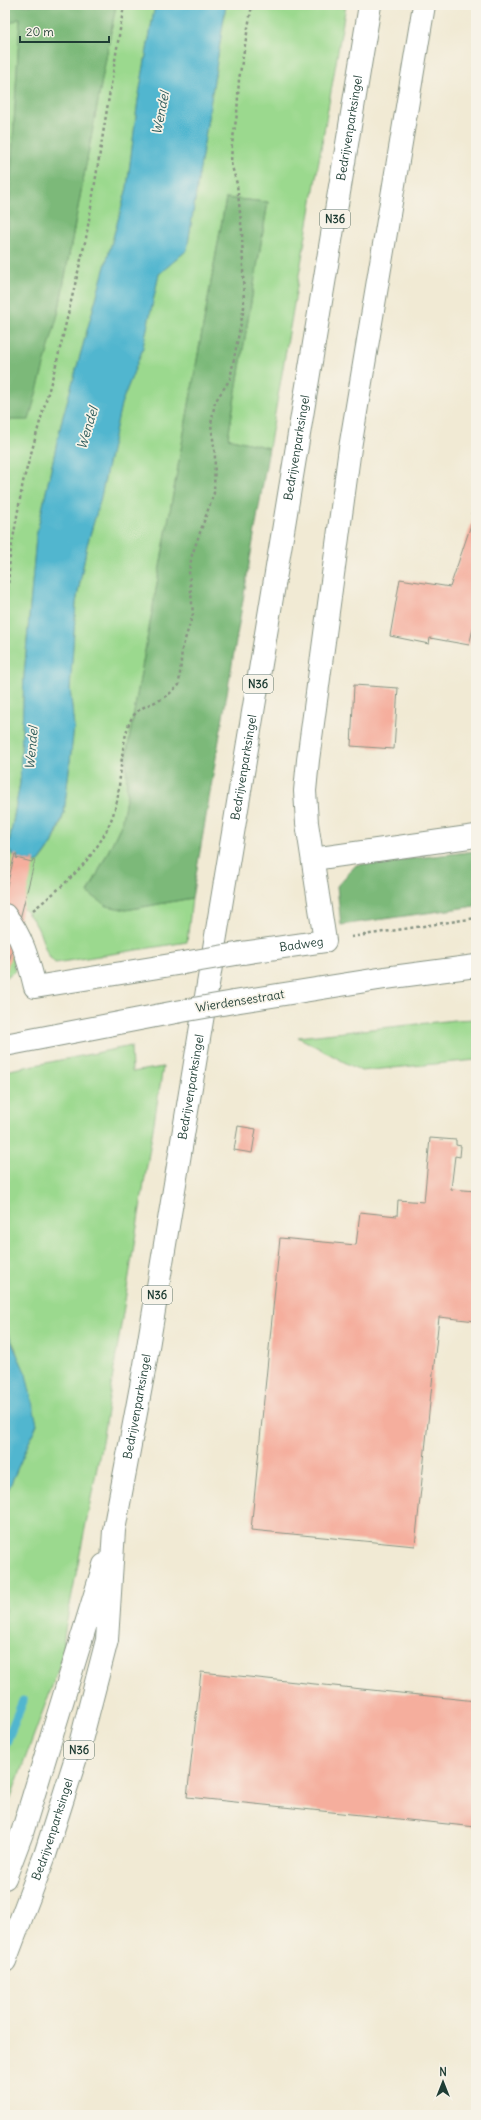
<svg xmlns="http://www.w3.org/2000/svg" width="481" height="2120" viewBox="0 0 481 2120" font-family="Delius,sans-serif">
	<style>
		.green { fill: #9bd98e; stroke: #5d8b61 }
		.forest { fill: #7cb979; stroke: #4e7b56 }
		.water { fill: #51b6cf; stroke: #387a82 }
		.lines { fill: none; stroke-linecap: round; stroke-linejoin: round }
		.stream { stroke: #51b6cf; stroke-width: 9 }
		.building { fill: #f5ae9d }
		.street-casing { stroke: #889484; stroke-width: 24 }
		.primary-casing { stroke: #889484; stroke-width: 24 }
		.highway-casing { stroke: #889484; stroke-width: 24 }
		.path { stroke: #889484; stroke-width: 2.5; stroke-dasharray: 3 3; stroke-linecap: butt }
		.street { stroke: #fff; stroke-width: 22 }
		.primary { stroke: #fff; stroke-width: 22 }
		.highway { stroke: #fff; stroke-width: 22 }
		.street-bridge-casing { stroke: #889484; stroke-width: 24; stroke-linecap: butt }
		.primary-bridge-casing { stroke: #889484; stroke-width: 24; stroke-linecap: butt }
		.street-bridge { stroke: #fff; stroke-width: 22 }
		.primary-bridge { stroke: #fff; stroke-width: 22 }
		.labels { text-anchor: middle; stroke-width: 3.5; stroke-linejoin: round; paint-order: stroke }
		.shield { fill: #f7f3e8; stroke: #60746a; stroke-width: 1 }
		.shield-label { font-size: 11px; font-weight: bold; fill: #1f3d34 }
		.street-label { font-size: 12px; fill: #1f3d34; stroke: #f7f3e8 }
		.water-label { font-size: 13px; font-style: italic; fill: #2c5b5b; stroke: #f7f3e8 }
	</style>
	<rect width="100%" height="100%" fill="#f7f3e8"/>
	<filter id="ink" filterUnits="userSpaceOnUse"><feTurbulence type="fractalNoise" baseFrequency=".025" numOctaves="2"/><feDisplacementMap in="SourceGraphic" scale="8" xChannelSelector="R" yChannelSelector="G"/><feConvolveMatrix kernelMatrix="1 2 1 2 8 2 1 2 1" color-interpolation-filters="sRGB"/></filter>
	<filter id="wash" filterUnits="userSpaceOnUse"><feTurbulence type="fractalNoise" baseFrequency=".012" numOctaves="4" result="noise"/><feDisplacementMap in="SourceGraphic" scale="16" xChannelSelector="R" yChannelSelector="G"/><feGaussianBlur stdDeviation="0.9" result="paint"/><feColorMatrix in="noise" values="0 0 0 0 0 0 0 0 0 0 0 0 0 0 0 0 0 1.4 0 .05"/><feComposite in="paint" operator="in"/></filter>
	<g filter="url(#wash)">
		<rect width="100%" height="100%" fill="#f1ead4"/>
		<path class="green" d="M116,5H155L138,100L127,188L62,420L36,537L24,676L20,783L8,849L14,856L17,855L16,857L32,862L33,859L39,862C52,847 59,831 64,813L74,727L70,689L76,603L87,545L100,501L121,404L142,351L159,274L187,250L226,5H346L269,448L228,438L268,202L226,198L126,757L127,794L121,825L88,893L126,910L192,898L187,942L55,963C44,953 44,940 37,927C30,913 17,903 5,894V383L58,314Z
			M20,18L5,282V26Z
			M5,947L13,959L15,971L5,978Z
			M476,1019V1060L361,1071L298,1037L455,1020Z
			M131,1046L132,1072L163,1067L102,1442L65,1630L61,1662L5,1813V1497L37,1424L15,1347L5,1328V1071Z"/>
		<path class="forest" d="M5,5H116L58,314L29,420H7L5,282L20,18L5,26Z
			M226,198L268,202L228,438L269,448L192,898L126,910L107,906L88,893L121,825L127,794L126,757Z
			M476,851V906L341,925L337,886L356,865Z"/>
		<path class="water" d="M155,5H226L187,250L159,274L142,351L121,404L100,501L87,545L76,603L70,689L74,727L64,813L52,844L39,862L35,863L33,859L32,862L16,858L17,855L14,856L8,849L20,783L24,676L36,537L62,420L127,188L138,100Z
			M5,1328L26,1374L37,1424L5,1497Z"/>
		<g class="lines">
			<path class="stream" d="M5,1745L23,1701"/>
		</g>
		<g id="blocks">
			<path class="building" d="M476,501V617L469,645L430,638L429,644L390,636L400,579L450,587L474,516L471,514Z
				M354,685L398,688L394,749L351,746Z
				M15,854L17,855L16,858L32,862L33,859L35,860L6,974L5,893Z
				M238,1126L256,1129L252,1153L234,1150Z
				M430,1138L456,1140V1145L461,1146L460,1157L455,1156L451,1189L476,1191L474,1208H476V1321L439,1317L415,1546L251,1530L280,1238L356,1245L360,1212L397,1216L398,1200L424,1202Z
				M201,1672L476,1701V1827L187,1797Z"/>
		</g>
	</g>
	<g filter="url(#ink)">
		<use href="#blocks" fill-opacity="0" stroke="#889484" stroke-width="1"/>
		<g class="lines">
			<defs>
				<g id="street">
					<path d="M313,859L476,836"/>
					<path d="M5,915C22,935 29,962 35,987L183,963"/>
					<path id="s1" d="M242,953L325,941L307,823L305,791L308,760L350,448L424,5"/>
				</g>
				<path id="primary" d="M234,1002L385,978L476,966
					M5,1045L176,1012"/>
				<g id="highway">
					<path d="M5,1878L22,1833L104,1565"/>
					<path id="s2" d="M5,1961L45,1855L79,1748L107,1640L114,1530L145,1365L370,5"/>
				</g>
			</defs>
			<use href="#street" class="street-casing"/>
			<use href="#primary" class="primary-casing"/>
			<use href="#highway" class="highway-casing"/>
			<path class="path" d="M5,637L10,556L23,482L57,361L86,238L124,5
				M33,910C70,881 106,849 117,801C121,781 121,730 134,715C142,705 154,704 165,697C170,694 174,689 179,685L182,649L193,614L189,571L192,555L214,493L215,454L211,424L215,402L230,379L244,307L242,232L237,184L231,163L232,144L237,114L239,79L252,5
				M351,937L476,918"/>
			<use href="#street" class="street"/>
			<use href="#primary" class="primary"/>
			<use href="#highway" class="highway"/>
			<defs>
				<path id="street-bridge" d="M183,963L242,953"/>
				<path id="primary-bridge" d="M176,1012L234,1002"/>
			</defs>
			<use href="#street-bridge" class="street-bridge-casing"/>
			<use href="#primary-bridge" class="primary-bridge-casing"/>
			<use href="#street-bridge" class="street-bridge"/>
			<use href="#primary-bridge" class="primary-bridge"/>
		</g>
	</g>
	<g class="labels">
		<g class="shield">
			<rect x="320" y="210" width="30" height="18" rx="3"/>
			<rect x="243" y="675" width="30" height="18" rx="3"/>
			<rect x="142" y="1286" width="30" height="18" rx="3"/>
			<rect x="64" y="1741" width="30" height="18" rx="3"/>
		</g>
		<g class="shield-label">
			<text x="335" y="223">N36</text>
			<text x="258" y="688">N36</text>
			<text x="157" y="1299">N36</text>
			<text x="79" y="1754">N36</text>
		</g>
		<g class="street-label">
			<text dy="4" stroke="none"><textPath href="#s2" startOffset="1869">Bedrijvenparksingel</textPath></text>
			<text dy="4" stroke="none"><textPath href="#s2" startOffset="1545">Bedrijvenparksingel</textPath></text>
			<text dy="4" stroke="none"><textPath href="#s2" startOffset="1221">Bedrijvenparksingel</textPath></text>
			<text dy="4" stroke="none"><textPath href="#s1" startOffset="60">Badweg</textPath></text>
			<text transform="translate(240 1001) rotate(-9)" y="4">Wierdensestraat</text>
			<text dy="4" stroke="none"><textPath href="#s2" startOffset="897">Bedrijvenparksingel</textPath></text>
			<text dy="4" stroke="none"><textPath href="#s2" startOffset="573">Bedrijvenparksingel</textPath></text>
			<text dy="4" stroke="none"><textPath href="#s2" startOffset="140">Bedrijvenparksingel</textPath></text>
		</g>
		<g class="water-label">
			<text transform="translate(160 113) rotate(-79)" y="5">Wendel</text>
			<text transform="translate(87 428) rotate(-73)" y="5">Wendel</text>
			<text transform="translate(31 748) rotate(-85)" y="5">Wendel</text>
		</g>
	</g>
	<rect width="481" height="2120" fill="none" stroke="#f7f3e8" stroke-width="20"/>
	<g transform="translate(443 2082)" stroke="#f7f3e8" stroke-width="3" paint-order="stroke">
	<path d="M0-3L7 15L0 10L-7 15Z" fill="#1f3d34"/>
	<text y="-6" font-size="11" font-weight="bold" text-anchor="middle" fill="#1f3d34">N</text>
	</g>
	<path d="M20 36v6h89v-6" fill="none" stroke="#1f3d34" stroke-width="2"/>
	<text x="26" y="36" font-size="12" fill="#1f3d34" stroke="#f7f3e8" stroke-width="3" paint-order="stroke">20 m</text>
</svg>
